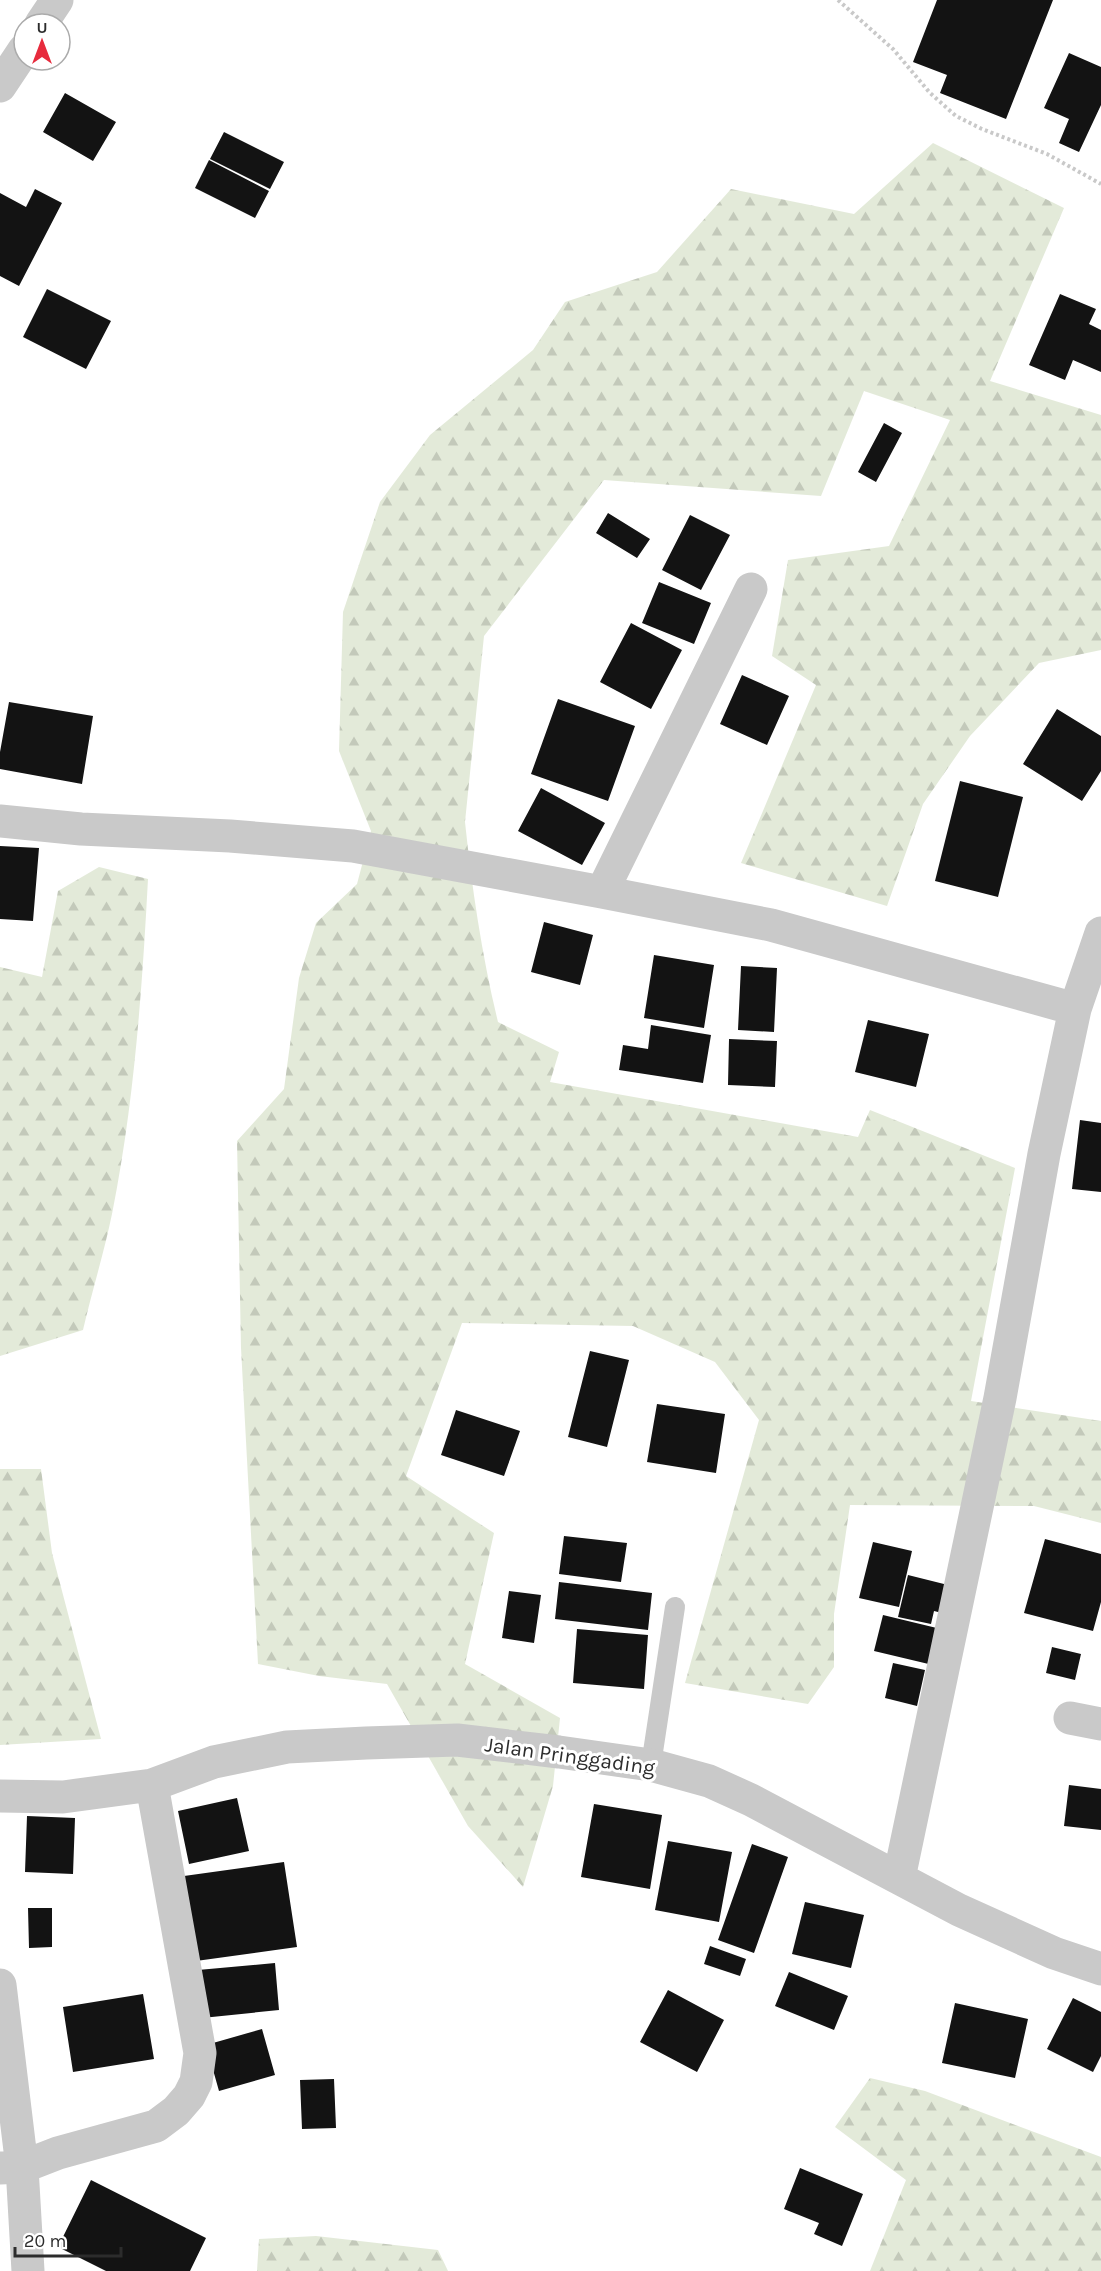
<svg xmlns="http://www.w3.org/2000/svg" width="1101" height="2271" viewBox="0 0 1101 2271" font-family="Karla,sans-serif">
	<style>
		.forest { fill: url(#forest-firs) }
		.building { fill: #131313 }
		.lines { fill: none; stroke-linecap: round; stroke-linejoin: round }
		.path { stroke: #c9c9c9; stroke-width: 4; stroke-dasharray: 3 3; stroke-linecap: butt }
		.service { stroke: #c9c9c9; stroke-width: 20 }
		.minor { stroke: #c9c9c9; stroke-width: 33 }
		.labels { text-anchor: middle; stroke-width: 6; stroke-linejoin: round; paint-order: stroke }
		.street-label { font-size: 21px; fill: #2c2c2c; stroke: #fff }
	</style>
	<defs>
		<pattern id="forest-firs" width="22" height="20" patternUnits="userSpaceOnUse" patternTransform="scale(1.5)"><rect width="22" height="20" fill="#e3ead9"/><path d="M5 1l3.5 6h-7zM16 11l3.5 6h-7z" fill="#c3c9ba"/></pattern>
	</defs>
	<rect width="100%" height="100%" fill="#fff"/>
	<path class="forest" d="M933,143L1064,208L990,381L1101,415V650L1039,663L970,736L923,804L887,906L741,863L816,685L772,656L788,560L889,546L950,420L864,391L821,496L604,480L484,636L465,822C472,889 482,956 498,1022L559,1052L550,1082L858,1137L870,1110L1015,1168L971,1401L1101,1421V1523L1034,1506L850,1505L834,1614V1667L808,1704L685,1683L759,1420L715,1362L633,1326L462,1323L406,1476L494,1533L465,1664L560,1718L553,1786L523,1887L468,1826L387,1684L319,1676L258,1664L241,1348L237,1141L284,1089L299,978L316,923L357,884L371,831L339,751L343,612L380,502L430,435L533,350L565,302L657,272L731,189L854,214Z
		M99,867L148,879C142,992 134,1104 112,1214C104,1253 92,1291 83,1330L0,1356V967L42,977L58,891Z
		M0,1469H41L52,1553L101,1739L0,1745Z
		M870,2078L925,2091L1101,2157V2271H870L906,2180L835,2127Z
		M316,2236L438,2250L448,2271H257L259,2239Z"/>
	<path class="building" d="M937,0H1053L1006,119L940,93L947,75L913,62Z
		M1069,53L1101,67V105L1079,152L1059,143L1069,119L1044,108Z
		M65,93L116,122L93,161L43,132Z
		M224,132L284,162L270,189L210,159Z
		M209,160L269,191L255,218L195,188Z
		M35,189L62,203L19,286L0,276V193L26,207Z
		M47,289L111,321L86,369L23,337Z
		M1060,294L1096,309L1089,324L1101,330V372L1073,360L1065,380L1029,365Z
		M884,423L902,433L876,482L858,472Z
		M608,513L650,539L637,558L596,533Z
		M690,515L730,535L701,590L662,570Z
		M659,582L711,603L694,644L642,623Z
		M631,623L682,650L651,709L600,682Z
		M742,675L789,696L767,745L720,724Z
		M558,699L635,726L608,801L531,774Z
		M9,702L93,716L82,784L0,769V752Z
		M1057,709L1101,736V771L1082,801L1023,764Z
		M960,781L1023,797L998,897L935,881Z
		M541,788L605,823L582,865L518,831Z
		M0,846L39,848L33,921L0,919Z
		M544,922L593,935L580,985L531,972Z
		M654,955L714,965L704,1028L644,1018Z
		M741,966L777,968L774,1032L738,1030Z
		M868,1020L929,1034L916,1087L855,1072Z
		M651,1025L711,1035L703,1083L619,1070L623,1045L648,1049Z
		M729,1039L777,1041L775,1087L728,1085Z
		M1080,1120L1101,1123V1192L1072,1189Z
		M590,1351L629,1360L607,1447L568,1437Z
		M657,1404L725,1414L716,1473L647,1462Z
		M456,1410L520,1431L504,1476L441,1455Z
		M564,1536L627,1543L621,1582L559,1574Z
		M1045,1539L1101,1554V1602L1093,1631L1024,1613Z
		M873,1542L912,1551L899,1607L859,1598Z
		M908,1575L956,1587L950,1615L934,1611L931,1624L898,1617Z
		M559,1582L652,1593L648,1630L555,1619Z
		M509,1591L541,1595L534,1643L502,1638Z
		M883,1615L945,1630L937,1666L874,1651Z
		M577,1629L648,1635L644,1689L573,1683Z
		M1052,1647L1081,1654L1075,1680L1046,1673Z
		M893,1663L925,1670L917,1706L885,1698Z
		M1069,1785L1101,1789V1830L1064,1826Z
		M237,1798L249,1851L189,1864L178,1811Z
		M594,1804L662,1815L650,1889L581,1877Z
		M27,1816L75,1818L73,1874L25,1872Z
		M668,1841L732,1852L719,1922L655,1910Z
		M752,1844L788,1857L754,1953L718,1940Z
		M284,1862L297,1947L196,1961L184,1876Z
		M805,1902L864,1915L851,1968L792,1954Z
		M28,1908H52V1947L29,1948Z
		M710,1946L746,1959L740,1976L704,1964Z
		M275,1963L279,2010L202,2018L198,1970Z
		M789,1972L848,1996L834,2030L775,2006Z
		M668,1990L724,2020L697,2072L640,2042Z
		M143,1994L154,2059L73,2072L63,2007Z
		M1073,1998L1101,2012V2056L1093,2072L1047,2049Z
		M955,2003L1028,2019L1015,2078L942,2063Z
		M262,2029L275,2075L219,2091L206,2045Z
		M334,2079L336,2128L302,2129L300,2080Z
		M800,2168L863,2194L842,2246L814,2234L819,2223L784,2209Z
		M91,2180L206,2238L190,2271H106L58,2247Z"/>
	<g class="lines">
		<path class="path" d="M838,0L893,49L930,93L956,116L982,129L1047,154L1101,184"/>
		<path class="service" d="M651,1765L675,1607"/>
		<path class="minor" d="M41,24L57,0
			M0,86L24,50
			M0,821L81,829L230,836L353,846L602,892L771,925L1075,1009
			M602,892L751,589
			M1070,1718L1101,1724
			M0,1796L63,1797L152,1785L214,1762L287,1747L366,1743L457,1740L559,1752L651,1765L709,1781L751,1800L959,1910L1054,1953L1101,1969
			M899,1878L1000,1398L1044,1154L1075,1009L1101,933
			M0,1985L22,2167L28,2271
			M0,2168L22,2167L58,2153L156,2126L176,2111L189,2096L196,2082L200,2053L152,1785"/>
	</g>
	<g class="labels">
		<g class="street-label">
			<text transform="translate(570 1756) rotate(8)" y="7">Jalan Pringgading</text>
		</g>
	</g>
	<g transform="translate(42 42)"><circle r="28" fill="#ffffff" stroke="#ababab" stroke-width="1.5"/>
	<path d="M0-4.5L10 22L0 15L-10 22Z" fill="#e72b3d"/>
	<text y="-9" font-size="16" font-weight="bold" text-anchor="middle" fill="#2c2c2c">U</text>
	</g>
	<path d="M15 2247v9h106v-9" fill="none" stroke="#2c2c2c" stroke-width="3"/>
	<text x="24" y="2247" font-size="18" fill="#2c2c2c" stroke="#ffffff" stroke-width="4.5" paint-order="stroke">20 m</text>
</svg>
